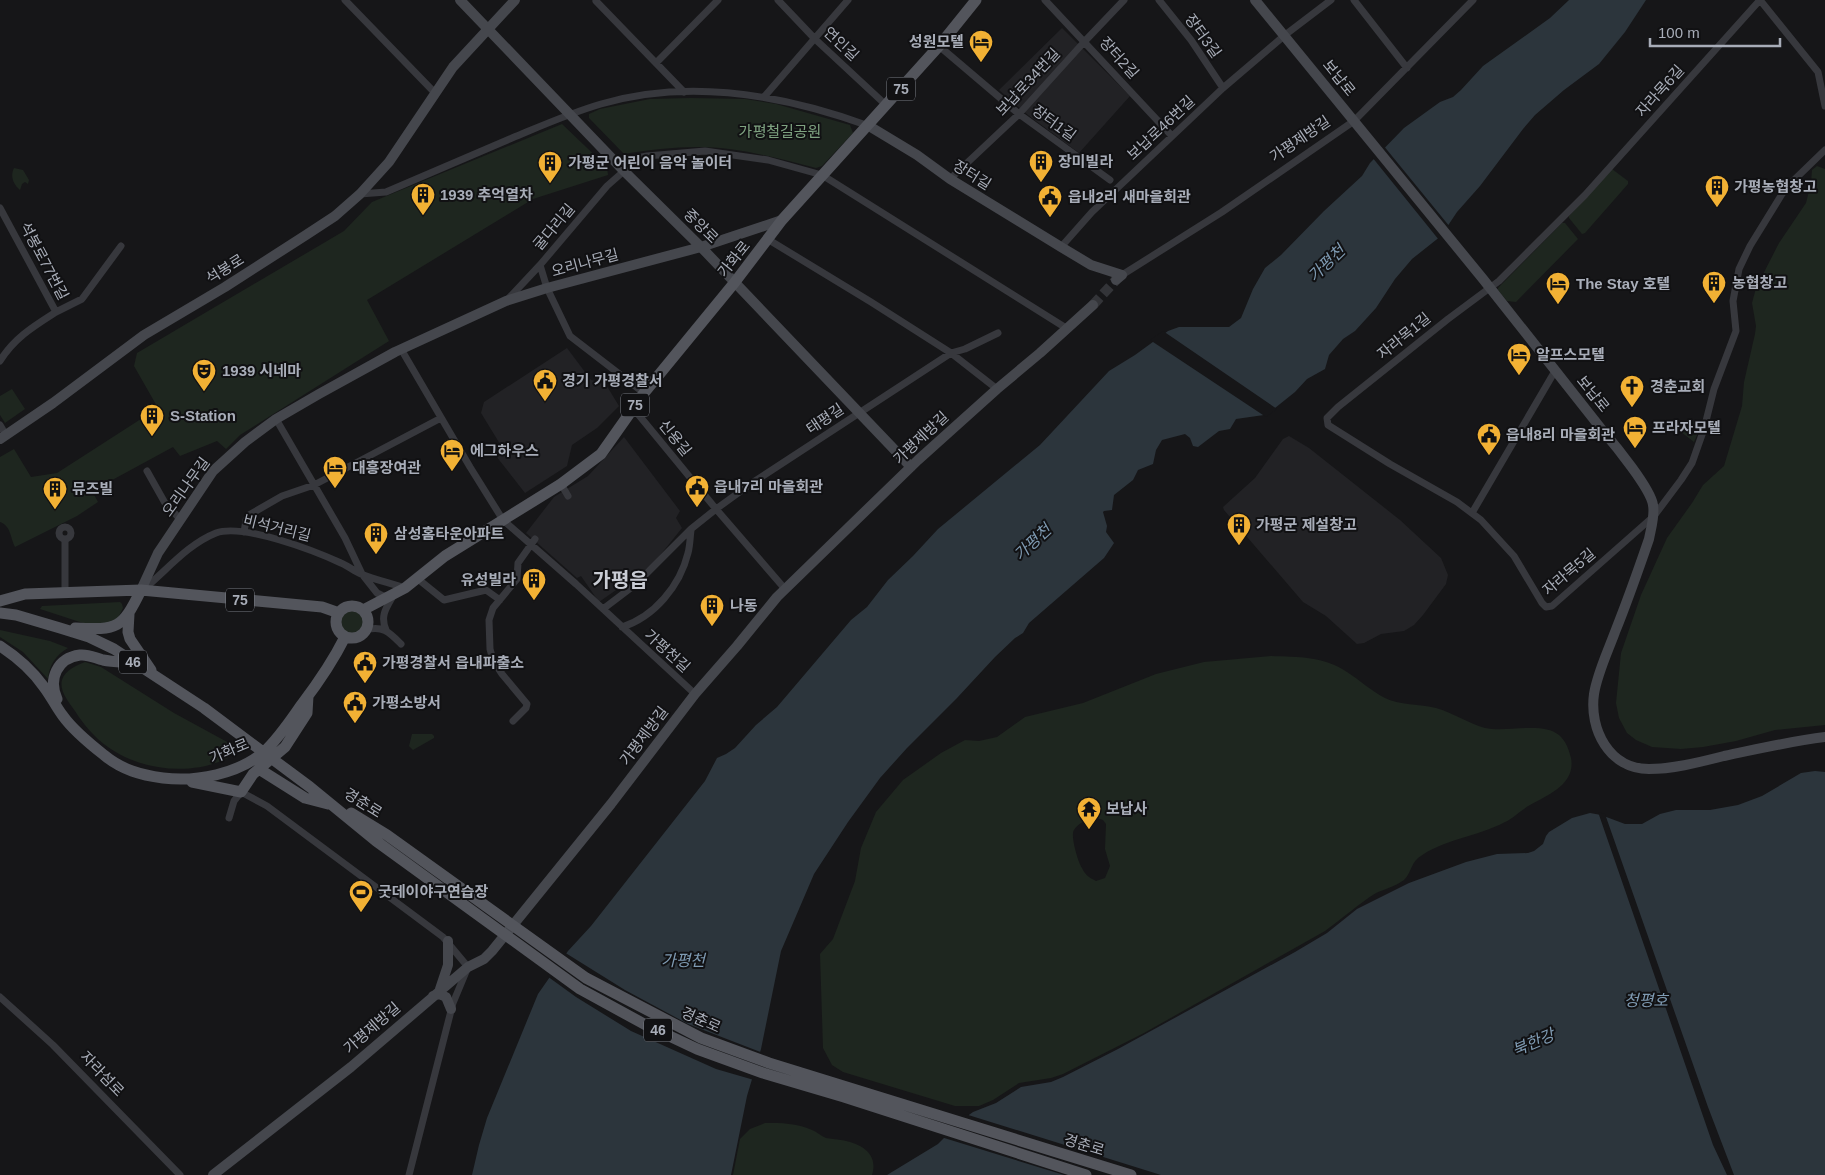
<svg xmlns="http://www.w3.org/2000/svg" width="1825" height="1175" viewBox="0 0 1825 1175" font-family="Arial,'Noto Sans KR',sans-serif">
	<style>
		.built { fill: #222225 }
		.green { fill: #1e261f; fill-rule: evenodd }
		.water { fill: #2c353c }
		.pier { fill: #161618 }
		.lines { fill: none; stroke-linecap: round; stroke-linejoin: round }
		.secondary-tunnel { stroke: #333438; stroke-width: 10; stroke-dasharray: 10 5; stroke-linecap: butt }
		.street { stroke: #37383d; stroke-width: 7 }
		.secondary { stroke: #45474d; stroke-width: 10 }
		.primary { stroke: #53555c; stroke-width: 11 }
		.labels { text-anchor: middle; stroke-width: 4; stroke-linejoin: round; paint-order: stroke }
		.shield { fill: #111113; stroke: #7b7e86; stroke-width: 1 }
		.shield-label { font-size: 14px; font-weight: bold; fill: #a8adb8 }
		.street-label { font-size: 15px; fill: #a8adb8; stroke: #111113 }
		.poi-label { font-size: 15px; font-weight: bold; fill: #a8adb8; stroke: #111113; text-anchor: start }
		.park-label { font-size: 15px; fill: #7fa381; stroke: #111113 }
		.water-label { font-size: 16px; font-style: italic; fill: #7f9bb3; stroke: #111113 }
		.district-label { font-size: 20px; font-weight: bold; fill: #c9ccd4; stroke: #111113 }
	</style>
	<rect width="100%" height="100%" fill="#161618"/>
	<path class="built" d="M1062,28L1130,96L1079,153L1028,115L999,90Z
		M567,348L591,380L605,383L619,406L597,428L572,445L567,466L525,493L496,456L500,444L481,413L484,402Z
		M1289,436L1309,448L1400,520L1441,558L1448,575L1446,584L1423,615L1414,625L1404,631L1381,634L1364,643L1357,644L1326,616L1303,602L1224,510L1223,507L1255,478L1283,439Z
		M624,437L680,511L676,518L682,528L653,564L599,602L581,576L577,578L526,533L554,497L588,476Z"/>
	<path class="green" d="M690,98L745,99L776,104L850,125L853,133L822,166L816,168C777,158 738,147 698,147C673,147 648,150 624,154L589,118V114L600,109L650,99Z
		M562,124L607,167L608,175L533,199L367,300L389,341L240,435L226,449L217,441L180,456L173,447L92,491L98,502L77,516L15,547C10,537 11,526 0,522V457L14,449L31,477L57,473L158,408L134,366L137,353L344,231L372,202Z
		M1817,166L1825,169V725L1775,730L1736,741L1703,747L1681,749L1652,747L1636,740L1627,733L1619,718L1616,703L1621,653L1641,595L1667,538L1692,503L1703,485L1724,466L1742,406L1744,382L1755,334L1756,326L1752,303L1756,288L1779,243L1806,203L1811,183L1812,170Z
		M14,168L23,170L29,180L28,184L25,182L22,184L20,190C13,184 10,176 14,168Z
		M1612,169L1628,181V184L1585,233L1582,234L1569,218V216Z
		M1562,223H1565L1578,239L1516,302L1507,301L1498,290V288Z
		M12,389L25,409L5,423L0,415V396Z
		M1691,419L1700,428L1694,442L1681,432Z
		M120,602L122,604L123,608L116,622L89,625L40,609L42,606Z
		M341 622a11 11 0 1 1 22 0a11 11 0 1 1-22 0Z
		M0,630L50,641L68,648C56,655 49,665 48,679L23,652L0,637Z
		M1271,656C1298,657 1324,656 1347,672C1360,680 1371,691 1385,698C1398,705 1421,704 1436,708C1453,713 1468,723 1485,728C1507,733 1542,721 1559,735C1566,741 1569,750 1571,758C1576,784 1548,795 1530,805C1521,810 1514,818 1505,822C1477,837 1443,839 1418,858C1411,864 1410,875 1404,880C1396,886 1385,889 1376,893C1358,904 1342,919 1325,931L1144,1033L1063,1074L1051,1078L1019,1083L993,1100L979,1106H955L843,1072L832,1065L823,1048L820,954L833,939L855,881L861,848L876,812L903,780L941,753L965,740L979,741L997,737L1025,717L1083,703L1156,674L1204,662ZM1094,817L1103,820L1106,824L1105,849L1110,866L1105,878L1096,881C1090,878 1085,875 1082,868C1078,862 1070,835 1074,830C1078,823 1087,820 1094,817Z
		M85,662L101,667L174,713L229,743L231,750L228,758C192,776 141,771 108,747C95,738 83,724 75,711C69,702 59,691 62,680C65,670 77,665 85,662Z
		M412,734H432L434,736V738L413,750L409,746Z
		M765,1123C781,1123 797,1123 812,1130C817,1132 821,1136 826,1138C830,1139 836,1139 841,1140C860,1143 879,1153 872,1175H733L740,1139L750,1129Z"/>
	<path class="water" d="M1569,0H1646L1625,32L1599,64L1564,90L1535,115L1523,129L1480,186L1457,212L1441,236L1412,259L1395,279L1376,308L1355,331L1343,339L1329,355L1325,369L1307,379L1295,392L1270,412L1264,415L1236,419L1230,429L1219,431L1198,447L1193,446L1190,438L1185,434L1162,440L1156,450L1153,464L1138,470L1133,480L1114,495L1112,510L1104,511L1103,512L1107,526L1106,532L1114,543L1104,558L1029,623L1023,633L1015,638L995,657L957,698L907,748L880,778L848,822L814,874L781,951L761,1049L747,1096L731,1175H472L479,1145L487,1118L538,994L568,951L591,926L705,781L717,758L726,754L735,748L756,725L777,707L851,620L867,607L888,580L913,556L938,529L1040,445L1109,371L1135,355L1168,331L1179,327H1229L1241,318L1253,289L1265,268L1281,255L1324,211L1362,176L1370,163L1404,128L1440,102L1453,97L1461,90L1483,66L1550,18Z
		M1815,771L1825,772V1175H887L938,1144L962,1120L973,1112L996,1103L1021,1087L1051,1082L1063,1077L1118,1049L1295,952L1327,933L1357,909L1409,883L1466,862L1497,854L1528,853L1534,851L1543,844L1546,836L1549,832L1572,818L1590,813L1601,815L1625,824H1642L1660,814L1676,810H1710L1738,805L1762,796L1801,773Z"/>
	<path class="pier" d="M1383,145L1450,227L1439,240L1372,157Z
		M1163,331L1277,409L1266,417L1150,340Z
		M1598,812L1605,814L1708,1107L1734,1175H1727L1713,1145Z
		M564,952L625,990L688,1024L763,1053L754,1080L716,1069L631,1031L576,997L547,976Z
		M965,1114L1161,1175H1064L941,1137Z"/>
	<g class="lines">
		<path class="secondary-tunnel" d="M1093,305L1116,280"/>
		<path class="street" d="M345,0L435,93
			M778,0L815,39L887,106
			M1045,0L1172,136
			M1159,0L1191,40L1223,88
			M1354,0L1407,68
			M596,1L684,92
			M939,46L1019,114L1110,180
			M656,63L718,0
			M764,97L848,0
			M1825,106L1818,72L1760,0L1585,195L1499,281L1448,319L1338,407L1327,418L1328,425L1390,464L1457,502L1481,520L1514,556L1542,603L1546,607L1552,606L1654,516L1681,480L1692,463L1704,429L1714,389L1736,331L1733,301L1739,269L1750,246L1782,194L1794,180L1825,150
			M616,162L647,156L705,151L768,160L822,175L1066,328
			M624,171L607,186L540,265L547,288L570,336L644,393
			M950,179L1019,114L1085,41L1124,0
			M360,194L386,192C428,174 470,156 512,138C541,126 570,113 601,104C689,78 784,95 869,126
			M0,208L56,312C34,326 14,338 0,361
			M769,240L871,302L951,353L997,389
			M1061,247L1092,212L1223,88L1285,35L1331,0
			M1122,275L1222,212L1354,121L1473,0
			M508,299L540,265
			M56,312L82,299L121,246
			M401,349L470,467L503,520L576,584L695,694
			M633,408L716,509L785,589
			M276,419L345,538L362,574L377,593L383,596H393C386,608 380,616 386,630
			M0,425L6,435
			M147,471L165,503L180,519
			M561,484L568,496
			M1472,513L1555,371
			M59 533a6 6 0 1 1 12 0a6 6 0 1 1-12 0Z
			M244,532L246,520L249,515L282,496L314,485L441,418
			M418,579L444,600L486,590L500,600
			M144,589C167,570 188,544 216,533C243,523 315,551 341,563C348,566 354,571 361,574C375,580 391,583 405,588
			M65,594V539
			M603,609L636,584L691,529L716,509L752,483L951,353L965,349L998,333
			M622,627C654,617 680,586 688,553C690,546 690,538 691,530
			M366,630C383,625 390,633 401,644
			M513,721L526,708L527,704L502,674L493,660L490,649L489,620L493,608L517,579L518,563L535,539
			M229,818L234,801L241,792L267,806L443,937L468,967L453,1003L409,1175
			M0,997L53,1045L180,1175"/>
		<path class="secondary" d="M460,0L624,171L701,247L911,467
			M1255,0L1483,279L1603,431C1615,445 1651,489 1653,505C1655,516 1651,528 1649,539C1638,571 1627,602 1615,632C1608,651 1597,674 1594,694C1589,729 1609,769 1649,769C1674,769 1700,762 1724,756C1758,749 1791,741 1825,737
			M869,126L917,155L950,179L1061,247L1091,265L1122,275L1116,280
			M0,439L53,403L144,335L225,287L306,235L335,216L360,194L389,162L453,67L515,0
			M141,590L158,553L213,471L245,442L276,419L319,394L395,352L506,301L547,288L701,247L782,220
			M440,989L448,965V941
			M433,996L439,994L446,997L451,1009
			M213,1175L351,1067L468,967L484,959L492,951L611,804L695,694L737,646L777,597L918,460L997,389L1040,353L1093,305"/>
		<path class="primary" d="M0,601L25,594L141,590L322,607L339,613
			M336 622a16 16 0 1 1 32 0a16 16 0 1 1-32 0Z
			M363,610L405,588L445,556L561,484L601,454L644,393L735,282L782,220L939,46L976,0
			M0,613L16,615L60,628L89,637L114,649L204,708L310,787L376,841L580,989L644,1024L697,1049L763,1073L844,1097L1086,1175
			M129,614L128,632L130,639L151,670
			M75,628C118,630 122,629 141,590
			M0,646C17,657 32,670 44,687C51,696 56,707 63,716C73,730 90,744 104,755C122,770 141,775 163,778C197,782 238,774 264,752C279,738 290,721 302,704C318,683 333,661 345,637
			M57,699C48,679 57,658 80,655C88,654 95,658 103,660C113,662 124,662 134,663
			M259,769L305,798L328,804
			M192,782L241,792L253,774L285,747L307,713L308,696
			M351,813L387,835L586,978L701,1038L769,1063L1131,1175"/>
	</g>
	<defs>
		<symbol id="hotel-pin" viewBox="-11 -11 22 30"><path d="M0 17L-7.5 6A9.5 9.5 0 1 1 7.5 6Z" fill="#f2b134" stroke="#111113"/><path d="M-6-4.5h1.5V1H6V5H4.5V3h-9V5H-6ZM-4 0a1.8 1.8 0 1 1 3.6 0ZM.5 0V-2.5h3Q6-2.5 6 0Z" fill="#111"/></symbol>
		<symbol id="building-pin" viewBox="-11 -11 22 30"><path d="M0 17L-7.5 6A9.5 9.5 0 1 1 7.5 6Z" fill="#f2b134" stroke="#111113"/><path d="M-4-6H4V6H1V3H-1V6H-4ZM-2.5-4.3h1.7v1.8h-1.7ZM.8-4.3h1.7v1.8H.8ZM-2.5-1h1.7V.8h-1.7ZM.8-1h1.7V.8H.8Z" fill="#111"/></symbol>
		<symbol id="civic-pin" viewBox="-11 -11 22 30"><path d="M0 17L-7.5 6A9.5 9.5 0 1 1 7.5 6Z" fill="#f2b134" stroke="#111113"/><path d="M-.6-6.5H3V-4.5H.6V-3L4-1V1h2V6H-6V1h2V-1L-.6-3ZM-1.2 2.5V6h2.4V2.5Z" fill="#111"/></symbol>
		<symbol id="theatre-pin" viewBox="-11 -11 22 30"><path d="M0 17L-7.5 6A9.5 9.5 0 1 1 7.5 6Z" fill="#f2b134" stroke="#111113"/><path d="M-5-5.5Q0-4 5-5.5V0Q5 5 0 6Q-5 5-5 0ZM-3.3-2.5H-1v1.5H-3.3ZM1-2.5H3.3v1.5H1ZM-2.8 1Q0 5.5 2.8 1Z" fill="#111"/></symbol>
		<symbol id="church-pin" viewBox="-11 -11 22 30"><path d="M0 17L-7.5 6A9.5 9.5 0 1 1 7.5 6Z" fill="#f2b134" stroke="#111113"/><path d="M-1.2-6h2.4v3.5h3.3v2.4h-3.3V6h-2.4V-.1h-3.3v-2.4h3.3Z" fill="#111"/></symbol>
		<symbol id="temple-pin" viewBox="-11 -11 22 30"><path d="M0 17L-7.5 6A9.5 9.5 0 1 1 7.5 6Z" fill="#f2b134" stroke="#111113"/><path d="M0-6L5-2H3V0L6.5 2.5H4V6H1.5V3h-3V6H-4V2.5H-6.5L-3 0V-2H-5Z" fill="#111"/></symbol>
		<symbol id="stadium-pin" viewBox="-11 -11 22 30"><path d="M0 17L-7.5 6A9.5 9.5 0 1 1 7.5 6Z" fill="#f2b134" stroke="#111113"/><path d="M0-5a6.5 5 0 1 0 0 10a6.5 5 0 1 0 0-10ZM-3.5-1.8h7v3.6h-7Z" fill="#111"/></symbol>
	</defs>
	<g fill-rule="evenodd">
		<use href="#hotel-pin" x="967" y="28" width="28" height="38"/>
		<use href="#building-pin" x="1027" y="148" width="28" height="38"/>
		<use href="#building-pin" x="536" y="149" width="28" height="38"/>
		<use href="#building-pin" x="1703" y="173" width="28" height="38"/>
		<use href="#building-pin" x="409" y="181" width="28" height="38"/>
		<use href="#civic-pin" x="1036" y="183" width="28" height="38"/>
		<use href="#building-pin" x="1700" y="269" width="28" height="38"/>
		<use href="#hotel-pin" x="1544" y="270" width="28" height="38"/>
		<use href="#hotel-pin" x="1505" y="341" width="28" height="38"/>
		<use href="#theatre-pin" x="190" y="357" width="28" height="38"/>
		<use href="#civic-pin" x="531" y="367" width="28" height="38"/>
		<use href="#church-pin" x="1618" y="373" width="28" height="38"/>
		<use href="#building-pin" x="138" y="402" width="28" height="38"/>
		<use href="#hotel-pin" x="1621" y="414" width="28" height="38"/>
		<use href="#civic-pin" x="1475" y="421" width="28" height="38"/>
		<use href="#hotel-pin" x="438" y="437" width="28" height="38"/>
		<use href="#hotel-pin" x="321" y="454" width="28" height="38"/>
		<use href="#civic-pin" x="683" y="473" width="28" height="38"/>
		<use href="#building-pin" x="41" y="475" width="28" height="38"/>
		<use href="#building-pin" x="1225" y="511" width="28" height="38"/>
		<use href="#building-pin" x="362" y="520" width="28" height="38"/>
		<use href="#building-pin" x="520" y="566" width="28" height="38"/>
		<use href="#building-pin" x="698" y="592" width="28" height="38"/>
		<use href="#civic-pin" x="351" y="649" width="28" height="38"/>
		<use href="#civic-pin" x="341" y="689" width="28" height="38"/>
		<use href="#temple-pin" x="1075" y="795" width="28" height="38"/>
		<use href="#stadium-pin" x="347" y="878" width="28" height="38"/>
	</g>
	<g class="labels">
		<g class="shield">
			<rect x="887" y="77.5" width="28" height="23" rx="4"/>
			<rect x="621" y="393.5" width="28" height="23" rx="4"/>
			<rect x="226" y="588.5" width="28" height="23" rx="4"/>
			<rect x="119" y="650.5" width="28" height="23" rx="4"/>
			<rect x="644" y="1018.5" width="28" height="23" rx="4"/>
		</g>
		<g class="shield-label">
			<text x="901" y="94">75</text>
			<text x="635" y="410">75</text>
			<text x="240" y="605">75</text>
			<text x="133" y="667">46</text>
			<text x="658" y="1035">46</text>
		</g>
		<g class="street-label">
			<text transform="translate(1203 36) rotate(54)" y="5">장터3길</text>
			<text transform="translate(841 44) rotate(43)" y="5">연인길</text>
			<text transform="translate(1119 58) rotate(48)" y="5">장터2길</text>
			<text transform="translate(1339 78) rotate(51)" y="5">보납로</text>
			<text transform="translate(1028 82) rotate(-47)" y="5">보납로34번길</text>
			<text transform="translate(1660 91) rotate(-48)" y="5">자라목6길</text>
			<text transform="translate(1054 123) rotate(36)" y="5">장터1길</text>
			<text transform="translate(1161 128) rotate(-43)" y="5">보납로46번길</text>
			<text transform="translate(1300 139) rotate(-34)" y="5">가평제방길</text>
			<text transform="translate(972 175) rotate(32)" y="5">장터길</text>
			<text transform="translate(701 226) rotate(45)" y="5">중앙로</text>
			<text transform="translate(554 227) rotate(-50)" y="5">굴다리길</text>
			<text transform="translate(734 259) rotate(-51)" y="5">가화로</text>
			<text transform="translate(44 261) rotate(62)" y="5">석봉로77번길</text>
			<text transform="translate(585 263) rotate(-15)" y="5">오리나무길</text>
			<text transform="translate(225 269) rotate(-32)" y="5">석봉로</text>
			<text transform="translate(1404 336) rotate(-39)" y="5">자라목1길</text>
			<text transform="translate(1593 394) rotate(51)" y="5">보납로</text>
			<text transform="translate(825 419) rotate(-34)" y="5">태평길</text>
			<text transform="translate(675 438) rotate(51)" y="5">신용길</text>
			<text transform="translate(921 438) rotate(-43)" y="5">가평제방길</text>
			<text transform="translate(186 487) rotate(-54)" y="5">오리나무길</text>
			<text transform="translate(277 528) rotate(14)" y="5">비석거리길</text>
			<text transform="translate(1569 572) rotate(-40)" y="5">자라목5길</text>
			<text transform="translate(667 651) rotate(42)" y="5">가평천길</text>
			<text transform="translate(644 736) rotate(-53)" y="5">가평제방길</text>
			<text transform="translate(229 751) rotate(-23)" y="5">가화로</text>
			<text transform="translate(363 803) rotate(32)" y="5">경춘로</text>
			<text transform="translate(701 1020) rotate(24)" y="5">경춘로</text>
			<text transform="translate(372 1028) rotate(-41)" y="5">가평제방길</text>
			<text transform="translate(102 1074) rotate(46)" y="5">자라섬로</text>
			<text transform="translate(1084 1145) rotate(17)" y="5">경춘로</text>
		</g>
		<g class="poi-label">
			<text x="964" y="47" text-anchor="end">성원모텔</text>
			<text x="1058" y="167">장미빌라</text>
			<text x="568" y="168">가평군 어린이 음악 놀이터</text>
			<text x="1734" y="192">가평농협창고</text>
			<text x="440" y="200">1939 추억열차</text>
			<text x="1068" y="202">읍내2리 새마을회관</text>
			<text x="1732" y="288">농협창고</text>
			<text x="1576" y="289">The Stay 호텔</text>
			<text x="1536" y="360">알프스모텔</text>
			<text x="222" y="376">1939 시네마</text>
			<text x="562" y="386">경기 가평경찰서</text>
			<text x="1650" y="392">경춘교회</text>
			<text x="170" y="421">S-Station</text>
			<text x="1652" y="433">프라자모텔</text>
			<text x="1506" y="440">읍내8리 마을회관</text>
			<text x="470" y="456">에그하우스</text>
			<text x="352" y="473">대흥장여관</text>
			<text x="714" y="492">읍내7리 마을회관</text>
			<text x="72" y="494">뮤즈빌</text>
			<text x="1256" y="530">가평군 제설창고</text>
			<text x="394" y="539">삼성홈타운아파트</text>
			<text x="516" y="585" text-anchor="end">유성빌라</text>
			<text x="730" y="611">나동</text>
			<text x="382" y="668">가평경찰서 읍내파출소</text>
			<text x="372" y="708">가평소방서</text>
			<text x="1106" y="814">보납사</text>
			<text x="378" y="897">굿데이야구연습장</text>
		</g>
		<g class="park-label">
			<text x="780" y="137">가평철길공원</text>
		</g>
		<g class="water-label">
			<text transform="translate(1326 263) rotate(-44)" y="6">가평천</text>
			<text transform="translate(1032 542) rotate(-43)" y="6">가평천</text>
			<text x="683" y="966">가평천</text>
			<text x="1646" y="1006">청평호</text>
			<text transform="translate(1533 1042) rotate(-23)" y="6">북한강</text>
		</g>
		<g class="district-label">
			<text x="620" y="587">가평읍</text>
		</g>
	</g>
	<path d="M1650 38v8h130v-8" fill="none" stroke="#a8adb8" stroke-width="2.5"/>
	<text x="1658" y="38" font-size="15" fill="#a8adb8" stroke="#111113" stroke-width="4" paint-order="stroke">100 m</text>
</svg>
